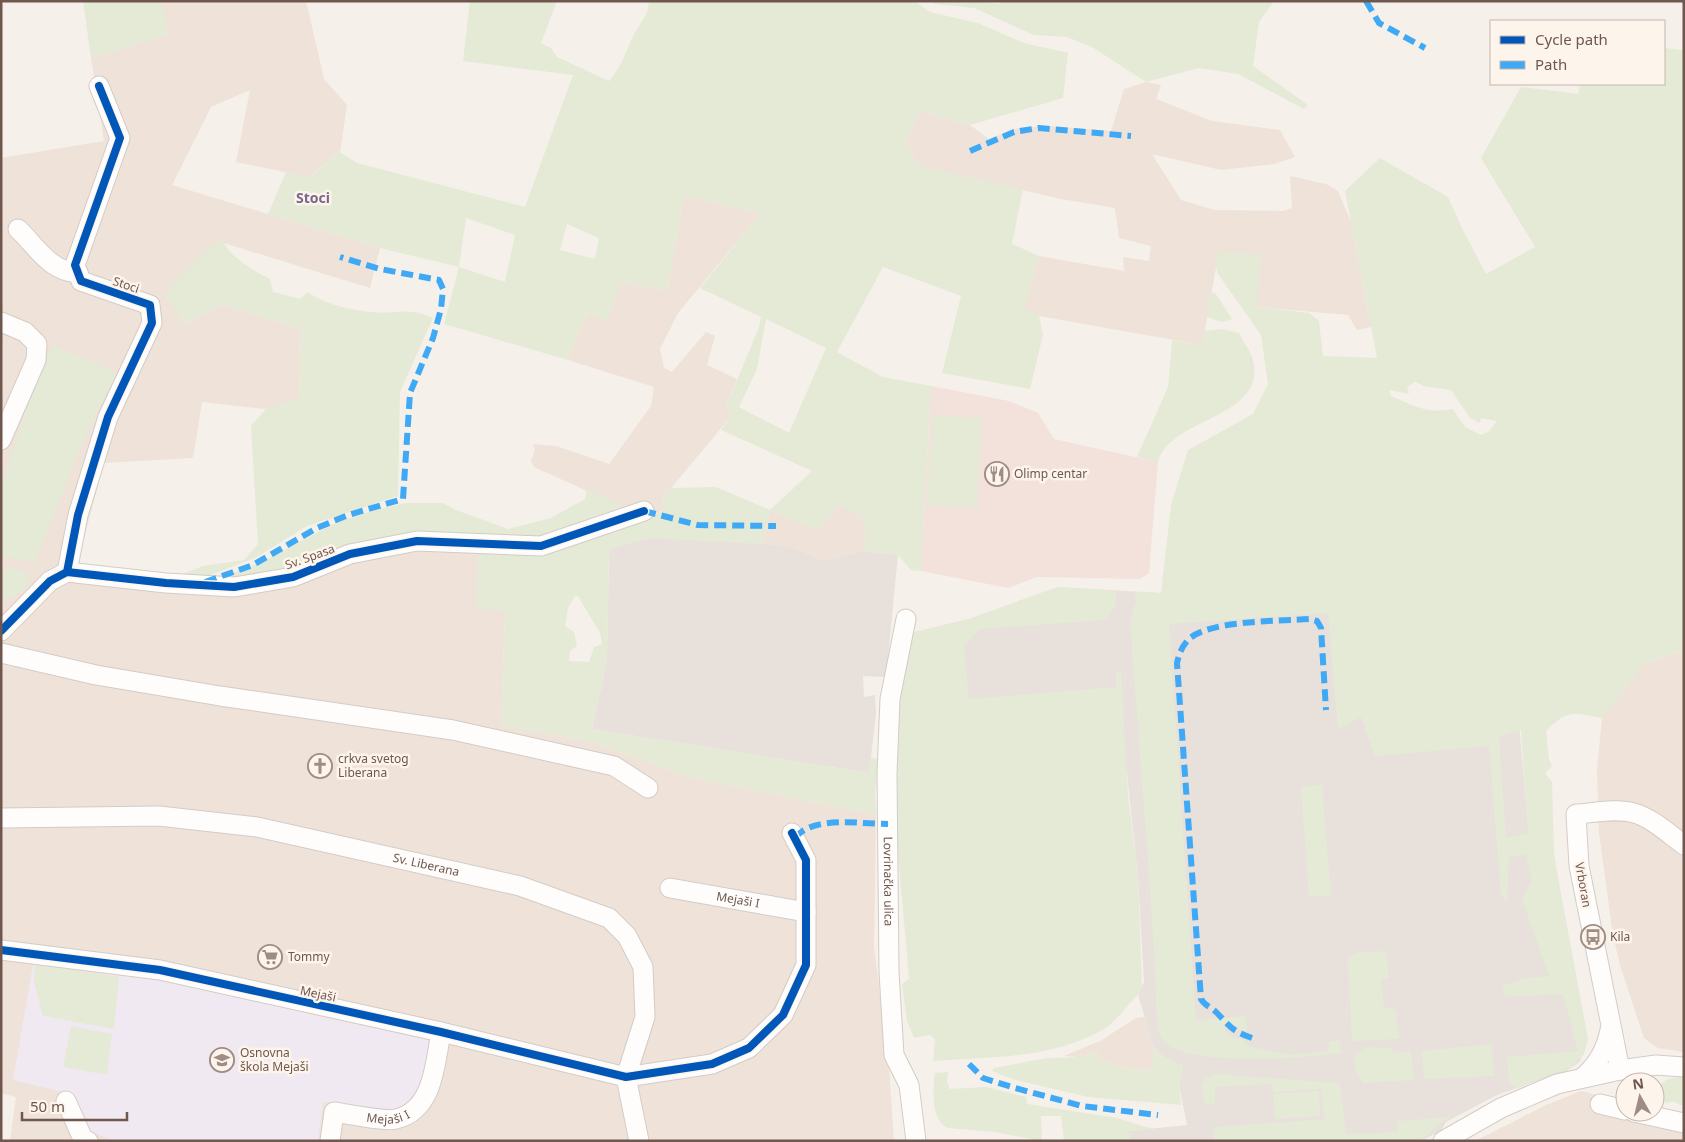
<svg xmlns="http://www.w3.org/2000/svg" width="1685" height="1142" viewBox="0 0 1685 1142" font-family="'Noto Sans',sans-serif">
	<style>
		.residential { fill: #eee2d9 }
		.commercial { fill: #f3e2dc }
		.industrial { fill: #e7e0db }
		.education { fill: #f1e9f1 }
		.green { fill: #e4ead6; fill-rule: evenodd }
		.lines { fill: none; stroke-linecap: round; stroke-linejoin: round }
		.minor-casing { stroke: #d3ccc6; stroke-width: 21 }
		.minor { stroke: #fefdfc; stroke-width: 19 }
		.quiet { stroke: #3fa9f5; stroke-width: 6; stroke-dasharray: 12 6; stroke-linecap: butt }
		.cycleway-casing { stroke: #fdf5ec; stroke-width: 11 }
		.cycleway { stroke: #0057b8; stroke-width: 8 }
		.labels { text-anchor: middle; stroke-width: 5; stroke-linejoin: round; paint-order: stroke }
		.street-label { font-size: 12px; fill: #70574e; stroke: #fdf5ec }
		.poi-label { font-size: 12px; fill: #70574e; stroke: #fdf5ec; text-anchor: start }
		.neighbourhood-label { font-size: 14px; font-weight: bold; fill: #7b668c; stroke: #fdf5ec }
	</style>
	<rect width="100%" height="100%" fill="#f6f0ea"/>
	<path class="residential" d="M161,1H306L324,79L347,105L340,152L309,177L236,162L250,90L211,107L172,185L380,248L370,288L217,241L185,324L222,304L301,329L299,400L266,409L202,402L193,458L104,463L77,565L220,582L478,539L505,611L501,725L591,742L689,777L876,815L874,947L889,1067L894,1141H10L16,1097L1,1093V158L104,141L91,58L168,34Z
		M1146,82L1161,85L1156,99L1212,121L1280,130L1295,157L1274,164L1221,170L1152,154L1181,200L1214,210L1283,211L1292,208L1290,176L1326,184L1338,191L1351,222L1371,327L1357,330L1348,315L1257,307V282L1219,251L1202,345L1039,316L1024,308L1039,256L1124,271L1123,257L1149,261L1151,246L1119,238L1115,208L1061,199L918,166L906,141L920,111L970,125L989,139L1018,128L1050,126L1111,131L1124,89Z
		M684,196L761,213L678,313L660,349L664,368L672,372L706,332L715,336L707,365L737,379L726,406L732,415L662,499L665,509L647,518L534,467L531,461L535,450L533,444L556,446L609,464L651,406L654,387L568,360L587,312L607,321L620,282L667,290Z
		M839,504L863,516L867,524L864,551L825,561L787,546L762,544L770,510L819,530Z
		M1684,650V1052L1658,1048L1644,1038L1620,965L1613,935L1599,833L1597,770L1602,718L1583,695L1626,670Z
		M1145,1017L1154,1047L1152,1070L1120,1067L1100,1059L1097,1052L1080,1057L1064,1056L1100,1041L1136,1018Z
		M1581,1091L1602,1096L1625,1112L1684,1113V1141H1475L1546,1105Z"/>
	<path class="commercial" d="M931,386L1009,401L1038,413L1054,439L1158,462L1149,573L1140,579L1037,577L1008,588L921,571Z"/>
	<path class="industrial" d="M648,538L695,539L787,546L825,561L864,551L898,555L886,677L863,676L864,697L875,695L876,714L869,773L592,729L607,660L609,549Z
		M1058,587L1161,593L1507,591L1532,867L1581,1060L1577,1064L1566,1071L1497,1095L1446,1122L1441,1131L1420,1141H1129L1128,1131L1187,1125L1179,1085L1183,1066L1165,1058L1154,1047L1138,995L1144,982L1138,877L1127,773L897,728L911,633L969,619Z"/>
	<path class="education" d="M34,959L177,984L432,1041L424,1080L409,1103L396,1110L323,1102L318,1141H113L88,1130L75,1095L13,1080Z"/>
	<path class="green" d="M83,1H161L169,34L91,58Z
		M470,1H557L541,43L551,48L557,57L609,81C626,61 626,46 639,26C646,14 647,17 649,1H915L930,12L978,23L1024,43L1068,53L1063,98L970,125L920,111L906,141L918,166L1023,189L1012,244L1039,256L1025,308L1039,316L1043,335L1030,389L942,373L961,296L883,267L837,352L883,377L931,386L921,571L911,570L898,555L864,551C867,517 869,520 839,504L819,530L770,510L762,544L648,538L609,549L607,660L592,729L869,773L871,757L879,760L875,790L876,815L689,777L591,742L501,725L505,611L476,610L478,550L648,518L665,509L662,499L670,488L716,487L770,510L812,471L721,430L732,415L726,407L759,327L761,317L700,288L761,213L684,196L667,290L620,282L607,322L587,312L568,360L444,324L459,267L380,248L268,214L286,172L310,177L340,152L357,163L525,207L573,75L463,61ZM466,218L515,235L505,282L459,267ZM567,224L599,238L595,259L560,250ZM766,319L826,348L789,433L739,407L757,369ZM575,596H578L600,633L602,644L594,647L589,662L569,661L570,651L577,646L574,632L565,626L568,608Z
		M931,1H982L999,4L1000,1H1274L1259,22L1253,66L1308,105L1304,109L1238,74L1199,68L1146,82L1092,47L1067,37L1034,35L974,8L935,4Z
		M1664,48L1684,50V650L1645,663L1602,718C1573,713 1568,709 1546,731L1549,759L1552,766L1545,773L1552,782L1554,853L1559,883L1588,1039L1584,1054L1572,1067L1517,1088L1509,1083L1507,1057L1578,1051L1563,994L1505,997L1502,986L1524,978L1549,976L1522,899L1532,881L1526,854L1509,857L1507,904L1501,895L1489,746L1375,756L1361,717L1338,729L1328,613L1169,624L1196,1020L1246,1016L1248,1031H1242L1227,1021L1225,1031L1230,1036L1241,1039L1248,1046L1289,1055L1328,1051L1329,1042L1339,1040L1341,1053C1307,1058 1188,1067 1164,1042C1158,1035 1158,1026 1157,1017L1151,901L1130,622L1136,601L1135,592L1161,593L1171,505L1188,450L1253,414L1268,384L1261,335L1218,274L1215,264L1218,251L1261,254L1257,307L1309,313L1319,321L1323,356L1377,358L1345,191L1380,158L1448,197L1463,230L1486,274L1535,247L1481,158L1521,87L1578,94L1580,84H1664ZM1415,382L1424,386L1451,390L1470,418L1480,423L1481,418L1497,421L1488,432L1481,435L1465,427L1453,409C1425,414 1415,406 1391,396L1389,390L1409,394L1407,387ZM1521,730L1528,833L1506,838L1499,736Z
		M217,240L223,242C232,258 254,271 270,279L273,292L300,299L308,292C324,304 351,310 371,312C397,315 406,306 433,318L400,392L398,496L307,526L255,558L197,580L172,578L203,566L244,560L258,544L251,426L266,409L299,399L301,329L222,304L185,324L164,294Z
		M1210,292L1216,294L1232,319L1222,322L1206,317Z
		M1222,329L1239,333C1243,341 1249,349 1252,357C1271,419 1170,416 1158,462L1137,457L1168,387L1172,340L1201,345L1204,331Z
		M53,345L117,373L80,448L35,562L1,556V488L29,401Z
		M932,415L982,418L977,508L927,506Z
		M587,489L632,511L529,541L498,542L310,562L264,577L212,581L264,561L337,522L379,509L407,503H443L456,510L508,529L551,518L585,499Z
		M1,567L29,573L25,589L1,603Z
		M1058,587L1116,591L1115,607L1106,620L980,629L964,645L969,699L1116,687V672L1121,671L1128,794L1138,877L1142,987C1139,995 1134,999 1128,1005C1121,1013 1114,1023 1104,1029C1053,1059 990,1057 933,1061L935,1039L930,1035L914,1038L907,1021L902,984L909,979C903,896 890,812 897,728C900,696 907,664 911,633L969,619Z
		M1322,785L1331,895L1309,897L1301,787Z
		M1386,951L1389,978L1381,979L1384,1008H1393V1010H1396L1399,1039L1352,1041L1348,958L1355,953Z
		M35,963L119,977L114,1029L43,1016L34,982Z
		M71,1026L112,1034L107,1075L63,1067Z
		M1492,1044L1494,1076L1424,1079L1422,1051Z
		M1154,1047L1165,1058L1183,1065L1179,1085L1181,1105L1088,1097L1012,1079L992,1071L994,1068L1047,1058L1080,1057L1097,1052L1100,1059L1120,1067L1152,1070Z
		M1366,1047L1392,1048L1393,1053L1411,1051L1414,1080L1363,1083L1355,1069L1354,1057Z
		M948,1072L947,1082L950,1089L986,1087L1026,1097L1027,1104L1117,1118L1153,1129L1128,1131L1129,1141H1064L1061,1116H1041L1042,1141L995,1132L947,1128C930,1118 933,1089 935,1073Z
		M1216,1074L1338,1083L1341,1089L1346,1134L1397,1132L1398,1121L1451,1117C1438,1124 1430,1135 1417,1141H1214L1213,1127L1324,1119L1321,1089L1273,1092L1272,1084L1215,1087V1105L1204,1103L1201,1085L1205,1078Z
		M1679,1077L1684,1078V1107L1673,1101L1667,1103L1655,1099L1656,1087L1668,1079Z
		M1319,1091L1320,1116L1275,1119L1273,1094Z"/>
	<g class="lines">
		<defs>
			<g id="minor">
				<path d="M18,229C37,247 49,271 78,273"/>
				<path d="M1,322L25,332L37,344L36,360L1,440"/>
				<path d="M67,572L78,515L108,417L152,323L150,305L81,281L75,265L120,138L99,86"/>
				<path id="s1" d="M906,619L890,699L887,774L889,972L894,1055L909,1085L916,1141"/>
				<path d="M1,631L50,581L67,572L166,583L234,587L293,577L350,554L417,541L541,546L644,511"/>
				<path d="M1,653L96,675L220,696L453,730L614,766L648,788"/>
				<path id="s2" d="M1,818L159,816L257,827L520,886L609,918L627,936L643,967L645,1017L626,1077L639,1141"/>
				<path id="s3" d="M670,888L806,912"/>
				<path d="M1,950L160,970L441,1032L626,1077L712,1064L749,1048L783,1015L806,965V860L792,833"/>
				<path d="M1620,1070L1579,866L1576,814C1594,813 1617,808 1634,813C1652,818 1669,834 1684,845"/>
				<path d="M1582,1078C1598,1065 1606,1050 1610,1030"/>
				<path d="M66,1101L83,1139L88,1141"/>
				<path d="M1600,1104L1625,1110"/>
				<path d="M1634,1112L1684,1123"/>
				<path id="s4" d="M330,1141L334,1112C348,1114 385,1122 396,1119C434,1110 435,1063 441,1032"/>
				<path d="M1443,1141L1501,1108L1557,1084L1620,1070L1656,1065L1684,1067"/>
			</g>
		</defs>
		<use href="#minor" class="minor-casing"/>
		<use href="#minor" class="minor"/>
		<path class="quiet" d="M1366,1L1379,23L1425,48
			M970,151L1014,132L1039,128L1131,136
			M644,511L698,525L776,526
			M205,582L253,565L317,528L348,515L403,499L410,393L433,338L441,309L443,289L439,280L380,269L340,257
			M795,838C813,815 860,824 888,824
			M1252,1038C1230,1030 1231,1027 1216,1012C1211,1007 1205,1006 1201,999L1177,663C1179,654 1182,646 1189,639C1210,620 1281,621 1310,619L1317,621L1321,628L1326,710
			M969,1064L983,1078L1015,1088L1082,1106L1158,1115"/>
		<defs>
			<path id="cycleway" d="M67,572L78,515L108,417L152,323L150,305L81,281L75,265L120,138L99,86
				M1,631L50,581L67,572L166,583L234,587L293,577L350,554L417,541L541,546L644,511
				M1,950L160,970L441,1032L626,1077L712,1064L749,1048L783,1015L806,965V860L792,833"/>
		</defs>
		<use href="#cycleway" class="cycleway-casing"/>
		<use href="#cycleway" class="cycleway"/>
	</g>
	<defs>
		<symbol id="restaurant-ring" viewBox="-11 -11 22 22"><circle r="9.5" fill="#fdf5ec" stroke="#9f8d85" stroke-width="1.5"/><path d="M-5-6h1v4h1v-4h1v4h1v-4h1v5L-1.5 .5V6h-2V.5L-5-1ZM5-6V6H3V1.5H1.5Q1.5-4 5-6Z" fill="#9f8d85"/></symbol>
		<symbol id="church-ring" viewBox="-11 -11 22 22"><circle r="9.5" fill="#fdf5ec" stroke="#9f8d85" stroke-width="1.5"/><path d="M-1.2-6h2.4v3.5h3.3v2.4h-3.3V6h-2.4V-.1h-3.3v-2.4h3.3Z" fill="#9f8d85"/></symbol>
		<symbol id="bus-ring" viewBox="-11 -11 22 22"><circle r="9.5" fill="#fdf5ec" stroke="#9f8d85" stroke-width="1.5"/><path d="M-5-6H5V4H4V6H2V4H-2V6H-4V4H-5ZM-3.5-4V0h7V-4ZM-3.5 1.2v1.5H-2V1.2ZM2 1.2v1.5H3.5V1.2Z" fill="#9f8d85"/></symbol>
		<symbol id="supermarket-ring" viewBox="-11 -11 22 22"><circle r="9.5" fill="#fdf5ec" stroke="#9f8d85" stroke-width="1.5"/><path d="M-6-5.5h2.5l.6 2H6L4.5 2H-2.5L-4.4-4H-6ZM-1.5 3.2a1.3 1.3 0 1 0 .1 0ZM3 3.2a1.3 1.3 0 1 0 .1 0Z" fill="#9f8d85"/></symbol>
		<symbol id="school-ring" viewBox="-11 -11 22 22"><circle r="9.5" fill="#fdf5ec" stroke="#9f8d85" stroke-width="1.5"/><path d="M0-5L7-2L0 1L-7-2ZM-4 1L0 2.5L4 1V4Q0 6-4 4Z" fill="#9f8d85"/></symbol>
	</defs>
	<g fill-rule="evenodd">
		<use href="#restaurant-ring" x="983" y="460" width="28" height="28"/>
		<use href="#church-ring" x="306" y="752" width="28" height="28"/>
		<use href="#bus-ring" x="1579" y="923" width="28" height="28"/>
		<use href="#supermarket-ring" x="256" y="943" width="28" height="28"/>
		<use href="#school-ring" x="208" y="1046" width="28" height="28"/>
	</g>
	<g class="labels">
		<g class="street-label">
			<text transform="translate(126 285) rotate(19)" y="4">Stoci</text>
			<text transform="translate(310 557) rotate(-20)" y="4">Sv. Spasa</text>
			<text dy="4" stroke="none"><textPath href="#s2" startOffset="430">Sv. Liberana</textPath></text>
			<text dy="4" stroke="none"><textPath href="#s1" startOffset="264">Lovrinačka ulica</textPath></text>
			<text transform="translate(1583 885) rotate(80)" y="4">Vrboran</text>
			<text dy="4" stroke="none"><textPath href="#s3" startOffset="69">Mejaši I</textPath></text>
			<text transform="translate(318 994) rotate(12)" y="4">Mejaši</text>
			<text dy="4" stroke="none"><textPath href="#s4" startOffset="84">Mejaši I</textPath></text>
		</g>
		<g class="poi-label">
			<text x="1014" y="478">Olimp centar</text>
			<text x="338" y="763">crkva svetog<tspan x="338" dy="14">Liberana</tspan></text>
			<text x="1610" y="941">Kila</text>
			<text x="288" y="961">Tommy</text>
			<text x="240" y="1057">Osnovna<tspan x="240" dy="14">škola Mejaši</tspan></text>
		</g>
		<g class="neighbourhood-label">
			<text x="313" y="203">Stoci</text>
		</g>
	</g>
	<rect width="1685" height="1142" fill="none" stroke="#70574e" stroke-width="5"/>
	<rect x="1490" y="20" width="175" height="65" fill="#fdf5ec" stroke="#c5b6ad"/>
	<rect x="1500" y="36" width="25" height="8" fill="#0057b8" stroke="#c5b6ad"/>
	<text x="1535" y="45" font-size="15" fill="#70574e">Cycle path</text>
	<rect x="1500" y="61" width="25" height="8" fill="#3fa9f5" stroke="#c5b6ad"/>
	<text x="1535" y="70" font-size="15" fill="#70574e">Path</text>
	<g transform="translate(1640 1097) rotate(352)"><circle r="24" fill="#fdf5ec" stroke="#c5b6ad"/>
	<path d="M0-4L9 19L0 12L-9 19Z" fill="#9f8d85"/>
	<text y="-8" font-size="14" font-weight="bold" text-anchor="middle" fill="#70574e">N</text>
	</g>
	<path d="M22 1112v8h105v-8" fill="none" stroke="#70574e" stroke-width="2.5"/>
	<text x="30" y="1112" font-size="15" fill="#70574e" stroke="#fdf5ec" stroke-width="4" paint-order="stroke">50 m</text>
</svg>
